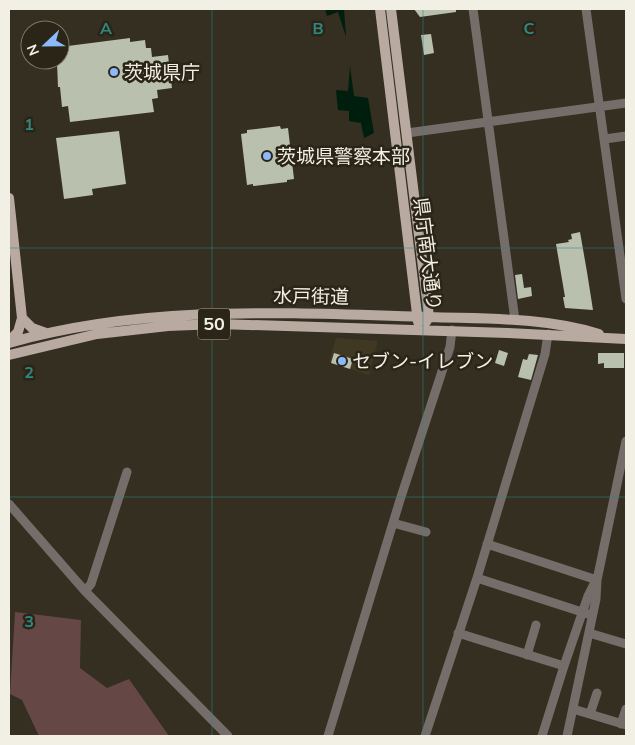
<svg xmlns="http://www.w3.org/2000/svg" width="635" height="745" viewBox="0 0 635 745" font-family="Mulish,'Noto Sans JP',sans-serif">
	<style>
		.built { fill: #403823 }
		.green { fill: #654746 }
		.water { fill: #001e0d }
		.building { fill: #bac0ae }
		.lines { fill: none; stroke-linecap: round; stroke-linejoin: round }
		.minor { stroke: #746d69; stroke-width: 9 }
		.major { stroke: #b9aaa1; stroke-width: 10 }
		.grid { fill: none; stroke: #318880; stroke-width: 1; stroke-opacity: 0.55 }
		.poi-dot { fill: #8bb9fc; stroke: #2a2517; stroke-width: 2 }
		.labels { text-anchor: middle; stroke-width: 5; stroke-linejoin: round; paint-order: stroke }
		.shield { fill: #2a2517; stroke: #b6b2a7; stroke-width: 1 }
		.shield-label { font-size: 18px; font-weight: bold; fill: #f2efe5 }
		.poi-label { font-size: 19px; fill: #f2efe5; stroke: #2a2517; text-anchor: start }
		.street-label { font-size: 19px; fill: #f2efe5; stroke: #2a2517 }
		.grid-label { font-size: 16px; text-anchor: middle; font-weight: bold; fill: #318880; stroke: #2a2517; stroke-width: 5; stroke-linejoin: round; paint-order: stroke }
	</style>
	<rect width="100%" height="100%" fill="#342f20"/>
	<path class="built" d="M336,338L378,341L369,375L329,362Z"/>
	<path class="green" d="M15,612L81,620L80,668L107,688L129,679L169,736H39L22,700L10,694Z"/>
	<path class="water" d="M325,9H344L346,37L338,12L327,16Z
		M350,66L354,96L368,98L374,133L364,138L361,123L349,121V111L338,110L336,90L348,91Z"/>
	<path class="building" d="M414,9H456V12L420,17Z
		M431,34L434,53L424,55L421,35Z
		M130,38V42L145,40L146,48H151L152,57L168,55L172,88L157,90L158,98L152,99L154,112L70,122L68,106L62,107L60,87H58L57,62L62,61L60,47Z
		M280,126L281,129L288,128L294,179L287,180V182L253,186V184L247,185L241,134L247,133V130Z
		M119,131L126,184L92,189L93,195L64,199L56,138Z
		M580,232L587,272L593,310L565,308L563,297H565L556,244L569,242L568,240L572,239L571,234Z
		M522,274L524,288L531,287L532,296L518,299L515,275Z
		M499,350L508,353L504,366L495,363Z
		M334,353L353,359L350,369L331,363Z
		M598,353H624V368H604V363L598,364Z
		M529,354L538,355L531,380L518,377L523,359L527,360Z"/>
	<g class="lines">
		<path class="minor" d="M473,9L515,320
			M586,9L626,299
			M407,133L626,103
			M605,139L626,136
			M9,504L85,591L228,736
			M393,523L426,532
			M487,544L597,580
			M477,578L588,614
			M85,591L91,584L127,472
			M458,633L564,666
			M589,633L626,644
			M527,655L536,625
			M573,709L626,725
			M590,714L597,693
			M621,724L626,709
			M328,736L400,500L450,347L452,330
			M425,736L477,578L545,354L548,334
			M542,736L564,666L588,596L595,582
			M567,736L596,599L597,580L626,441"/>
		<path class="major" d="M380,9L418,322
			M391,9L427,300L429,317L426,322
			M9,198L22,318L18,332L9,341
			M22,318L32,328L46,333
			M9,343C146,304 289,313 430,317C486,319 544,317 599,334
			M9,355L97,334L168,326L218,324L508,333L626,339"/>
	</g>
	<path class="grid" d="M212,9V736M423,9V736M9,248H626M9,497H626"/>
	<g class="poi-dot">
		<circle cx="114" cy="72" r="5"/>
		<circle cx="267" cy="156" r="5"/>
		<circle cx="342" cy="361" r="5"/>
	</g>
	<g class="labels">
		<rect class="shield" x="198" y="308.5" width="32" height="31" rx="4"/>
		<g class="shield-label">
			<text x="214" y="330">50</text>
		</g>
		<g class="poi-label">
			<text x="124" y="79">茨城県庁</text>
			<text x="277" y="163">茨城県警察本部</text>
			<text x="352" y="368">セブン-イレブン</text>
		</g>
		<g class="street-label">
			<text transform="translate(428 254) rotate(83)" y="7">県庁南大通り</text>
			<text transform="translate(311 296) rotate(1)" y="7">水戸街道</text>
		</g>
	</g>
	<g class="grid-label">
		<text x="106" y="34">A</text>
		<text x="318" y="34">B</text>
		<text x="529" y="34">C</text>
		<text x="29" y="130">1</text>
		<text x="29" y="378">2</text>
		<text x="29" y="627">3</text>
	</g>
	<rect width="635" height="745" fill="none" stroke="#f2efe5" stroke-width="20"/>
	<g transform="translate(45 45) rotate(248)"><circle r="24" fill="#2a2517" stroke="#7a7669"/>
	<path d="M0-4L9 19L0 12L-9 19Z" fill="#8bb9fc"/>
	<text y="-8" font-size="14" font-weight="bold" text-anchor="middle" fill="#f2efe5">N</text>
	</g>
</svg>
